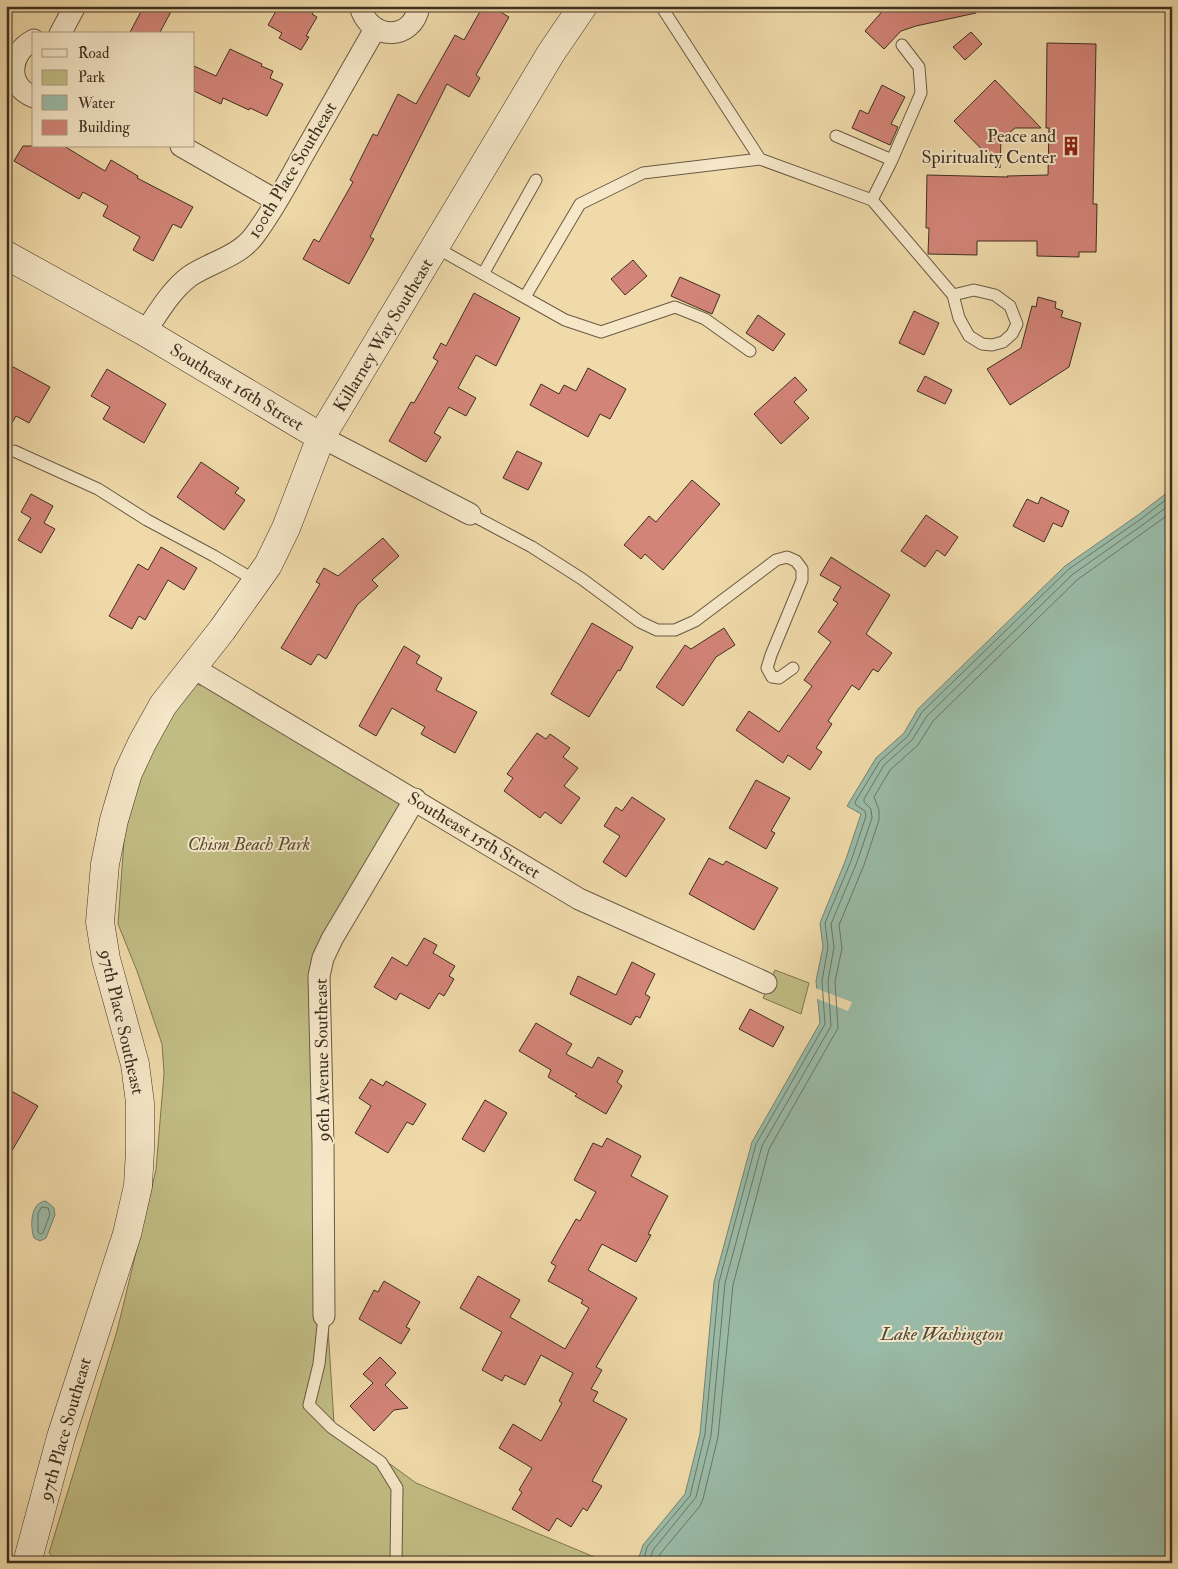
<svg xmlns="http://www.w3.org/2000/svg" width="1178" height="1569" viewBox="0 0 1178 1569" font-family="'IM FELL Double Pica',serif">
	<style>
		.green { fill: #c1bd84; stroke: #807652 }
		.water { fill: #9abba8; stroke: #758372 }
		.pier { fill: #f0daaa }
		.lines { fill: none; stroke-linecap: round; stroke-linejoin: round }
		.shore { stroke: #6c7664; stroke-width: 1 }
		.building { fill: #d38478; stroke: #3e3021 }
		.lane-casing { stroke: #6a5a43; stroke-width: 13 }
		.street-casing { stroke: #6a5a43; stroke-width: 23 }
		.secondary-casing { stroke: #3e3021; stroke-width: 29 }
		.lane { stroke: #f5e7c8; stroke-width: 11 }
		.street { stroke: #f5e7c8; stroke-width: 21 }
		.secondary { stroke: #f5e7c8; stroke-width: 28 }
		.labels { text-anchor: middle; stroke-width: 4; stroke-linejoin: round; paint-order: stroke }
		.poi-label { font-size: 18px; fill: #3e3021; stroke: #f5e7c8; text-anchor: end }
		.street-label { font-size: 18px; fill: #3e3021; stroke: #f5e7c8 }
		.park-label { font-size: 18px; font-style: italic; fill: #584c35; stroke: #f5e7c8 }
		.water-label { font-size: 19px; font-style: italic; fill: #504c3c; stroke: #f5e7c8 }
	</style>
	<rect width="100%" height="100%" fill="#f0daaa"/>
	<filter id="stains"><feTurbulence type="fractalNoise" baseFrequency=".004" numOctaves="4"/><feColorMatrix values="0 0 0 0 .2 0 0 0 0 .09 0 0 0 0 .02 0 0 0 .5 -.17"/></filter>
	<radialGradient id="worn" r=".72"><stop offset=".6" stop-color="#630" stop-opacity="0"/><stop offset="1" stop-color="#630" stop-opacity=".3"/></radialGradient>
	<path class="green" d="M206,679L415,799L323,958L328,1328L334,1423L416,1483L609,1563H55L56,1560L49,1553L117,1331L156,1170L164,1073L162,1044L137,971L118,924L129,771L191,680L201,686Z
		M775,970L809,983L801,1014L763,998Z"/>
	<path class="water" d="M1172,489V1563H637L643,1545L685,1494L700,1434L714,1282L752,1142L820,1023L816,981L823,947L820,923L846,859L861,814L847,806L876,758L904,733L918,709L1065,566L1138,515Z
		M46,1201L54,1208L55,1215L46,1238L40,1241L34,1238C30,1227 30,1202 46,1201Z"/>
	<path class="pier" d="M815,988L852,1002L848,1011L815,998Z"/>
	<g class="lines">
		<path class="shore" d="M42,1207L48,1208L50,1214L43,1233L40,1234L38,1232V1214Z
			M643,1563L647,1547L690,1496L705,1434L719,1282L756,1144L825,1024L822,981L828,947L825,923L851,861L866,816L865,811L856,805L855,802L880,761L908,736L922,712L1069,569L1141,519L1172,495
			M649,1563L653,1550L696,1497L711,1436L725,1283L762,1146L831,1026L828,981L834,947L831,924L857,862L872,818L871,809L864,802V799L884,765L912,740L927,716L1073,574L1144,524L1172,503
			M657,1563L660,1554L700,1506L703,1499L718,1437L733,1285L769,1149L838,1028L835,982L842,948L839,925L864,865L879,820V810L874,797L890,770L918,745L933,721L1077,580L1172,512"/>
	</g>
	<path class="building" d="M144,6H174L159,34H129Z
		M279,6H317L312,14L317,17L306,36L309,37L301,50L279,38L282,33L268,25Z
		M483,6H490L509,17L476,75L480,78L469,97L447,84L370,237L374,239L349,284L303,259L314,239L319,242L353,182L350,180L373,134L377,136L398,94L416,104L455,35L464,40Z
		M887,6H975L976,13L916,26L901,31L884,49L865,31Z
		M971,32L982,44L965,60L953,47Z
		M1047,43L1096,44L1093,204H1097L1096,252H1079V257L1037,256V241H977V255L928,254L929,228H926L927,175L1008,177L1007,176L1048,175L1049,128H1046Z
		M230,49L262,64L261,66L273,71L270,78L283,84L267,116L250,108L249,110L223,98L221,104L194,91V66L216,76Z
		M995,80L1041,128H1015L1001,140L1000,168L954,121Z
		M882,85L905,97L891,124L898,127L890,145L852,128L860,110L868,114Z
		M23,146H64L105,171L111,160L138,176L137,178L193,207L181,228L173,224L153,261L133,250L140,237L103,216L108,206L83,192L79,199L14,161Z
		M633,260L647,276L625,295L611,279Z
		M680,277L720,295L712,314L671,296Z
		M474,293L520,318L496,366L476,355L458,388L476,398L466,416L449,407L434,433L441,437L426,462L389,441L411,402L414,403L438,361L433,358L441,343L446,346Z
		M1038,297L1056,302L1055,308L1063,311L1061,317L1081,323L1069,367L1010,405L987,369L1021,348L1032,306L1036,307Z
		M914,311L939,323L924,355L899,343Z
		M758,315L785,334L773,351L746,333Z
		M6,363L50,387L29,423L16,416L6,433Z
		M588,368L626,389L610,419L600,414L588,437L530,405L541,384L559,394L564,385L576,391Z
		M107,369L166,404L144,443L103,419L110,407L91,396Z
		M925,376L952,390L945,404L917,391Z
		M795,377L807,390L794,402L809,418L781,444L754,414Z
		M517,451L542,463L528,490L503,478Z
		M201,462L239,488L235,493L245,500L224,530L177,497Z
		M692,480L720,504L663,570L645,554L641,559L624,545L649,516L656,522Z
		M31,494L53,506L44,523L55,529L41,553L18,540L31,518L21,512Z
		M1041,497L1069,511L1062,527L1053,523L1044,542L1013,526L1027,499L1038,504Z
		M926,515L958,537L945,556L937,550L925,567L901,551Z
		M383,538L399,556L372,580L378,586L357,605L326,659L318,654L311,665L281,648L320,584L316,582L324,568L338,576Z
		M161,547L197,568L184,590L168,580L145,620L139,616L132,629L109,616L138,564L148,570Z
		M831,557L890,595L866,634L892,653L878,672L873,669L859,690L852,685L828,721L832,724L816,748L822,752L810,770L788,755L783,763L736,730L749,711L779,732L812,686L804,680L831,642L818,632L838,603L833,600L841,587L820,575Z
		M592,623L633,647L620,671L618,670L589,717L551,694Z
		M724,628L735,645L716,657L683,706L656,687L685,645L691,649Z
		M404,646L420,656L416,663L442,678L436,690L477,712L455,753L421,734L425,727L392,708L376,736L359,726Z
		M537,733L546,739L550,734L570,748L563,757L578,768L564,786L580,798L561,824L545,812L540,818L504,791L513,778L507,774Z
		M756,780L790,798L771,831L775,833L766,849L729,828Z
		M632,797L665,819L626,877L603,862L620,836L604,826L616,807L622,811Z
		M709,858L723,865L726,861L778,888L754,930L689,894Z
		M424,938L437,945L433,953L455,966L449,976L454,979L444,996L439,993L429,1009L400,993L396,1000L374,987L392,957L407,966Z
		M632,962L655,974L645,994L650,997L640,1018L636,1016L631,1025L570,994L578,976L616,995Z
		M750,1009L784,1027L773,1047L739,1029Z
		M536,1023L572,1044L566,1054L592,1068L598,1057L623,1071L617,1082L622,1086L606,1114L575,1096L577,1094L548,1077L551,1070L519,1051Z
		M371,1079L383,1086L386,1081L426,1104L413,1125L407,1122L388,1153L355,1133L371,1106L359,1098Z
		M6,1088L38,1106L6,1161Z
		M485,1100L507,1113L484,1152L462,1139Z
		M607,1138L641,1156L631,1176L668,1196L648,1234L651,1235L636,1262L602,1244L588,1270L637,1298L596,1367L602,1370L591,1389L598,1392L593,1401L627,1419L592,1481L602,1486L587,1511L583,1508L571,1527L557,1518L549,1531L512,1509L522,1492L519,1490L532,1468L499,1448L513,1424L541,1441L562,1403L559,1401L573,1373L541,1355L525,1385L505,1375L502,1381L482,1370L502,1332L460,1308L478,1276L520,1300L510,1317L565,1349L589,1308L581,1303L583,1300L548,1281L556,1266L551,1263L576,1219L580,1221L596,1192L574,1180L593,1143L602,1147Z
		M384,1281L420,1302L406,1327L410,1329L401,1344L359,1319L374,1290L378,1292Z
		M380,1357L396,1373L385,1385L408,1408L394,1410L374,1431L350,1406L373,1383L363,1374Z"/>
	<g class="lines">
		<defs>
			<path id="lane" d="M661,6L760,159
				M836,136L892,160
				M872,200L892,160L921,93L919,67L902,45
				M435,247L565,320L601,332L675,307L705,319L750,351
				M483,274L536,180
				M525,297L580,204L643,173L760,159L872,200L953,295L959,318L969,336L982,344L992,345L1003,342L1012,334L1017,324L1010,306L995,295L974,290L953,295
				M14,451L98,489L147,520L214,556L256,581
				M470,514L532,547L582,579L640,622L657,630H675L695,621L776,560L787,557L796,561L802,569V580L771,655L767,668L772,677L779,678L793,668
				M324,1316L319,1364L309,1405L332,1428L381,1462L397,1488L396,1563"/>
			<path id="street" d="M360,6C369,41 413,42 419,6
				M60,34L75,6
				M34,40C9,52 5,86 34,97
				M181,146L277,201
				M145,332C158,313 171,290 190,276C211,262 238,257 254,236C273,211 288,182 303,155C327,113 351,71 375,29
				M321,437L470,514
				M192,667L579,899L766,983
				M324,1316L323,1144L319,976L323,958L332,939L415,799"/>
			<path id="secondary" d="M6,255L145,332L321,437
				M27,1563L61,1437L127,1234L138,1186L140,1150V1103L135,1064L106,959L100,922L105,864L114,820L128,773L142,743L163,705L222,630L268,565L286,528L321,437L551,53L583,6"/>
		</defs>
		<use href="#lane" class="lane-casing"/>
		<use href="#street" class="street-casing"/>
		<use href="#secondary" class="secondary-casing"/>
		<use href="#lane" class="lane"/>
		<use href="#street" class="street"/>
		<use href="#secondary" class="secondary"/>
	</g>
	<defs>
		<symbol id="building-bare" viewBox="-9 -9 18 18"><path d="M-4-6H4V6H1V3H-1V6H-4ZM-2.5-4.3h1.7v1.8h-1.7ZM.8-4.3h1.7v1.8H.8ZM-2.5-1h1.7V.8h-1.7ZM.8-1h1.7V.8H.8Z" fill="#8f2418" stroke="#f5e7c8" stroke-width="2.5" paint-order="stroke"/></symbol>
	</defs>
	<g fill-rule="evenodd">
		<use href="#building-bare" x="1057" y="132" width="28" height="28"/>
	</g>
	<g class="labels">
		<g class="poi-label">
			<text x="1056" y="142">Peace and<tspan x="1056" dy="21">Spirituality Center</tspan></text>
		</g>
		<g class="street-label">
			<text transform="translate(292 170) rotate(-59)" y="6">100th Place Southeast</text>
			<text transform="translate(383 335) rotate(-59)" y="6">Killarney Way Southeast</text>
			<text transform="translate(237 387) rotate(31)" y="6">Southeast 16th Street</text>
			<text transform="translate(474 835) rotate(31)" y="6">Southeast 15th Street</text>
			<text transform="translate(122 1022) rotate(77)" y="6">97th Place Southeast</text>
			<text transform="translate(322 1060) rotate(-91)" y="6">96th Avenue Southeast</text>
			<text transform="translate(65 1429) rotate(-74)" y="6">97th Place Southeast</text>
		</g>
		<g class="park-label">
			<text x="249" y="850">Chism Beach Park</text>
		</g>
		<g class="water-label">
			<text x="942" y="1340">Lake Washington</text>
		</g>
	</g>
	<rect width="1178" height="1569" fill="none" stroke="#f0daaa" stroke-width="25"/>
	<rect x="8" y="8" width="1163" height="1554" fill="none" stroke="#3e3021" stroke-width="2.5"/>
	<rect x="12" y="12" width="1153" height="1544" fill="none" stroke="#3e3021"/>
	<rect x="32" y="32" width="162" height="115" fill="#f5e7c8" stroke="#ac9e85"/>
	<rect x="42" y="49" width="25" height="8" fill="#f5e7c8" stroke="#ac9e85"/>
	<text x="78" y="58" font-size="15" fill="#3e3021">Road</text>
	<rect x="42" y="70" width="25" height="15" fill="#c1bd84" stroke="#ac9e85"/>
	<text x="78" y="82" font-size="15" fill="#3e3021">Park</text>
	<rect x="42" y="95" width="25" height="15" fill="#9abba8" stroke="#ac9e85"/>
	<text x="78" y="108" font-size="15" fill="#3e3021">Water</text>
	<rect x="42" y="120" width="25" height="15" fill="#d38478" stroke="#ac9e85"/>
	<text x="78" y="132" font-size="15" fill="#3e3021">Building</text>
	<rect width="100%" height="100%" filter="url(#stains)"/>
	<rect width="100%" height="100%" fill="url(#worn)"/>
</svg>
